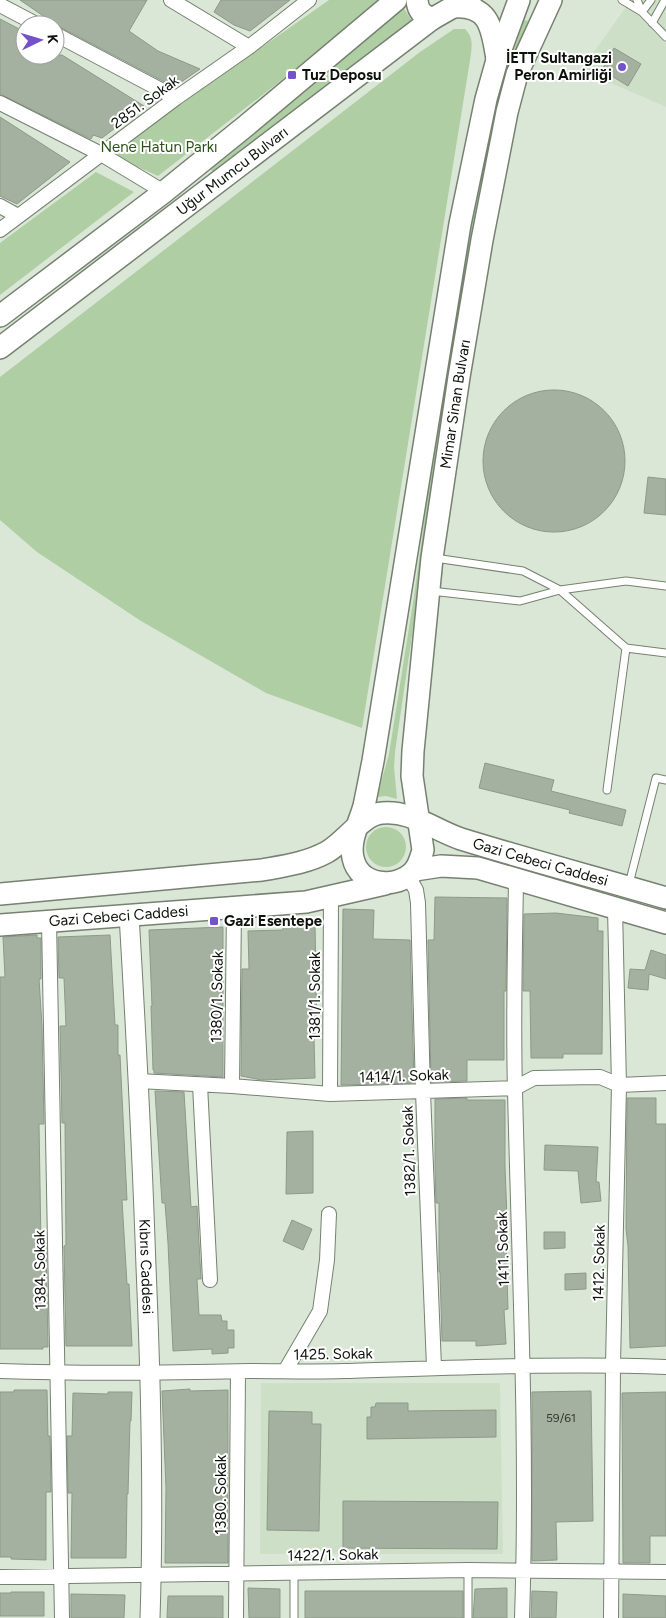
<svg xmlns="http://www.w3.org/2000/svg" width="666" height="1618" viewBox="0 0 666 1618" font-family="Figtree,sans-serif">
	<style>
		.built { fill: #cddfc7 }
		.green { fill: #afcea4 }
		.building { fill: #a5b1a0; stroke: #8d9989 }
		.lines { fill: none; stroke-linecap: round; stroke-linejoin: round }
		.service-casing { stroke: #768171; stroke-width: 9 }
		.minor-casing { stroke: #768171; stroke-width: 16 }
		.secondary-casing { stroke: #768171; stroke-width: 21 }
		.primary-casing { stroke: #768171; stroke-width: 24 }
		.service { stroke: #fff; stroke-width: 7 }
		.minor { stroke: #fff; stroke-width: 14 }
		.secondary { stroke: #fff; stroke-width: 19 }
		.primary { stroke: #fff; stroke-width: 21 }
		.poi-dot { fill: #7452cb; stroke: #fff; stroke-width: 2 }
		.labels { text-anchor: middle; stroke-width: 4; stroke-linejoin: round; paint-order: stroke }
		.number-label { font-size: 12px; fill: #333a31 }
		.poi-label { font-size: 15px; font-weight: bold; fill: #0d120c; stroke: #fff; text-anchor: start }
		.street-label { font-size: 15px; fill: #0d120c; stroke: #fff }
		.park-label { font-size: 15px; fill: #2b5319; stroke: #fff }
	</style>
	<rect width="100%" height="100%" fill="#dae7d6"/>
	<path class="built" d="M631,0H666V107L581,70Z
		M261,1383H500L503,1554H260Z"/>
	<path class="green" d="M329,0H380L279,82L158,176L118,158L117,149Z
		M403,7L412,21L213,173L210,168Z
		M524,20L528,21L508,73L487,157L428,525L395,752L394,767L397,799L386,796L377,797L389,754L414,596L436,435L475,199L497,98Z
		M454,29H465C473,37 472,44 471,54L362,728L266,693L141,621L37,552L0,520V377L420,52Z
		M96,172L134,192L0,295V243Z
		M366 847a20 20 0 1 1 40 0a20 20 0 1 1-40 0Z"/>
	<path class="building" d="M20,0H147L129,31L158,51L200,69L174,87L58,26Z
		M221,0H290L250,31L234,25L214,12Z
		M0,19L25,32V55H62L144,106L102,138L93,135L91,139L0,94Z
		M614,48L641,64L628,86L602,70Z
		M0,117L70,162L17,204L0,196Z
		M483 461a71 71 0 1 1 142 0a71 71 0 1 1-142 0Z
		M648,477L666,479V515L644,513Z
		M485,763L554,780L551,791L626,810L622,826L569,813L570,810L479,788Z
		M435,897L507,898L506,991H504V1060H467V1081L431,1082L428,940H434Z
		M343,909L374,910L373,939L410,940L414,1083L341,1085Z
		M556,913L598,918V931H603L602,1054H563V1058H531L530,991H523L524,914Z
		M315,923L317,1038H314L315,1078L262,1080L241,1076L242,969H249L248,931L283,930V924Z
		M223,927V1077L154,1073V1070H153L151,1006H152L149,930Z
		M37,935V938H41V979H39L42,1026L44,1124H39L41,1246H46L48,1347H43V1349H0V977H5L3,937Z
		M110,935L115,1025H118V1055H120L127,1200H122L127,1284H129L132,1346H66L64,1246L66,1245L65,1123H62L60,1026H66L64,978H59L58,937Z
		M651,950L666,955V979L649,974L648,990L628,988L630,969L645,970Z
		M155,1091L184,1092L191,1207L197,1206L201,1279H197L199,1315H221L222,1321H227V1330H234V1348H228V1353L212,1354V1349L173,1351L168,1243L165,1203H162Z
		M467,1098V1100H505V1167L508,1243H506L508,1309L504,1310L506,1344L476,1346V1341H442L440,1272H439V1203H436L435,1166V1099Z
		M627,1098H656V1124H666V1346L630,1348L628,1246L626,1229Z
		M313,1131V1193L286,1194L287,1132Z
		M545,1145L598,1147L596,1182H599L601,1201L581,1203L578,1171L544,1170Z
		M292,1220L312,1229L303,1250L283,1241Z
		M544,1232H565V1248L544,1249Z
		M586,1273V1289L565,1290V1274Z
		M190,1389V1391L228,1390V1563H165L166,1488L162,1391Z
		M14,1390H47L48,1436H50L51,1492H46V1560L11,1559V1557H0V1392H14Z
		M591,1391L593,1521L556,1522L557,1560L532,1561V1392Z
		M108,1392H132L131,1421H130L128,1494H127L126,1558H71L72,1493H68L67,1436H72L73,1393L108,1394Z
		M666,1392V1536H650V1563H623L622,1393Z
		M376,1403H408V1411L496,1410V1437L367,1439V1417H371V1407H375Z
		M269,1411L312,1412V1424H321L319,1531L267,1530Z
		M343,1501L498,1502L497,1549L343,1548Z
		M248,1588L280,1589V1618H249Z
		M507,1588V1618H473L475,1589Z
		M305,1591H463V1618H305Z
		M532,1591L557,1592L556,1618H531Z
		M11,1592H44V1616H0V1593H11Z
		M71,1594L125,1595L124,1618H71Z
		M623,1594L666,1596V1618H623Z
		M168,1596H223V1618H167Z"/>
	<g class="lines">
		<defs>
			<path id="service" d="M622,0L642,12L666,37
				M637,0L642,12
				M642,12L651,0
				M652,23L665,0
				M435,558L523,571L560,590L626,648L666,653
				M431,591L520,601L560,590L626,581L666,586
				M607,790L626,648
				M629,884L656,778L666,780
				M294,1572V1618
				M468,1618V1570"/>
			<path id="minor" d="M171,0L249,47
				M0,5L38,25
				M55,34L176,98
				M0,103L101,154L164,192
				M0,206L18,216
				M0,230L176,98L249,47L309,0
				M408,876L416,890L418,903L423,1092L434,1367
				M516,879C515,949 513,1020 515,1090C519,1266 528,1442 522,1618
				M49,921L62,1618
				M139,1081L232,1086L330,1094L515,1088L534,1078L600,1077L619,1085L666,1083
				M200,1085L210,1280
				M232,1086L234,908
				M330,1094L331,898
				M0,1371C83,1374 166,1373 250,1371C281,1371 313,1372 344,1371C452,1368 559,1363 666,1367
				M285,1371L320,1311L327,1260L329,1214
				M0,1577L468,1570L666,1572
				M236,1618L238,1372
				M611,1618L613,1365L619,1085L615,908"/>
			<g id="secondary">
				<path id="s1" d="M129,915C136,1032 142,1149 146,1267C151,1384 154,1501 150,1618"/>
			</g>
			<g id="primary">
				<path d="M417,0C418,12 422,14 432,19"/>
				<path id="s2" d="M519,0L497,60L486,99L460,224L373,761C370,776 367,792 364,806C359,824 349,840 353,858C359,886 396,890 414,871C419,865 421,857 423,850L412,776L413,751L432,558L459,377L482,240L507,112L517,74L551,0"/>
				<path d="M453,7C490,4 492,29 497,59"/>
				<path d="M0,316L164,192L247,125L396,0"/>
				<path id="s3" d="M0,348L432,19L453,7L470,0"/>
				<path d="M415,870L441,866L478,868L666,923"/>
				<path id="s4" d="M0,894L262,870C284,866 307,863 327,852C345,842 363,814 382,813C411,810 434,830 461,839C529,860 598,878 666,898"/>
				<path id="s5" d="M0,925L306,902L385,884"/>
			</g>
		</defs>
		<use href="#service" class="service-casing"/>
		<use href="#minor" class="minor-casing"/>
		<use href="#secondary" class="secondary-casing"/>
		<use href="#primary" class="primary-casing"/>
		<use href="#service" class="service"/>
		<use href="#minor" class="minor"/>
		<use href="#secondary" class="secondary"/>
		<use href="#primary" class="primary"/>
	</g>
	<g class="poi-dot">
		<circle cx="622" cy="67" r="5"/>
		<rect x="287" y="70" width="10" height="10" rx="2.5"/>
		<rect x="209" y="916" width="10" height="10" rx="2.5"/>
	</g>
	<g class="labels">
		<g class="number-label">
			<text x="561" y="1422">59/61</text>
		</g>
		<g class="poi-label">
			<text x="612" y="63" text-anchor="end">İETT Sultangazi<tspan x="612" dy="17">Peron Amirliği</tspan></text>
			<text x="302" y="80">Tuz Deposu</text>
			<text x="224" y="926">Gazi Esentepe</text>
		</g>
		<g class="street-label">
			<text transform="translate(145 102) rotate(-36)" y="5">2851. Sokak</text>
			<text dy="5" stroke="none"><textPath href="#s3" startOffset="292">Uğur Mumcu Bulvarı</textPath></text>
			<text dy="5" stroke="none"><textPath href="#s2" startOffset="1424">Mimar Sinan Bulvarı</textPath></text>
			<text dy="5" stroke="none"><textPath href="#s4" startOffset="566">Gazi Cebeci Caddesi</textPath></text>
			<text dy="5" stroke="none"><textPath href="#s5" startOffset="119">Gazi Cebeci Caddesi</textPath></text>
			<text transform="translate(315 996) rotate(-90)" y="5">1381/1. Sokak</text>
			<text transform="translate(217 997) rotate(-89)" y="5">1380/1. Sokak</text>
			<text transform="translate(404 1076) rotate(-2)" y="5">1414/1. Sokak</text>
			<text transform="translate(409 1151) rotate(-92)" y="5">1382/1. Sokak</text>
			<text transform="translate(503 1249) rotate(-92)" y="5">1411. Sokak</text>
			<text transform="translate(599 1263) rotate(-89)" y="5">1412. Sokak</text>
			<text dy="5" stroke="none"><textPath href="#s1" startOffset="352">Kıbrıs Caddesi</textPath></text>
			<text transform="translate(40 1270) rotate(-91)" y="5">1384. Sokak</text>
			<text transform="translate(333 1354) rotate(-1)" y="5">1425. Sokak</text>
			<text transform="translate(221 1495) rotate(-90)" y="5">1380. Sokak</text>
			<text transform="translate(333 1555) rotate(-1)" y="5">1422/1. Sokak</text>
		</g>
		<g class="park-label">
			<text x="159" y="152">Nene Hatun Parkı</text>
		</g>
	</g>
	<g transform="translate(40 40) rotate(85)"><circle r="24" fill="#ffffff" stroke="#9ea09e"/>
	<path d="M0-4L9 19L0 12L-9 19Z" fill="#7452cb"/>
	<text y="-8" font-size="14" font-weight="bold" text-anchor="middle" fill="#0d120c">K</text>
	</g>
</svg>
